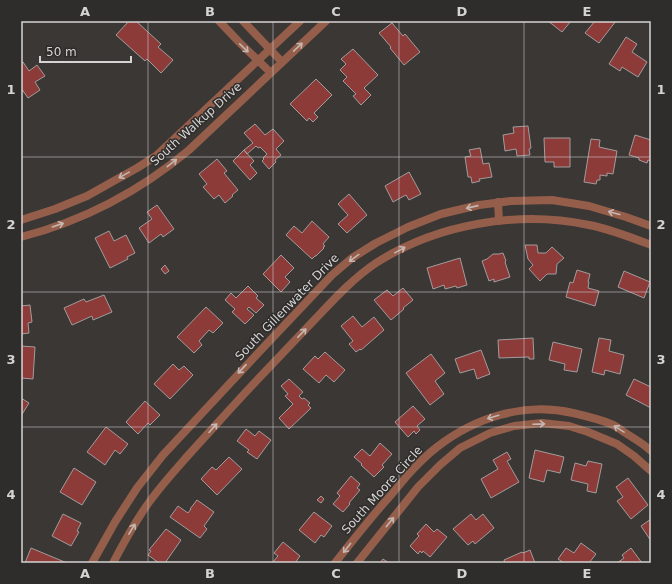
<svg xmlns="http://www.w3.org/2000/svg" width="672" height="584" viewBox="0 0 672 584" font-family="'DejaVu Sans',sans-serif">
	<style>
		.building { fill: #8c3b39; stroke: #a19d9d }
		.lines { fill: none; stroke-linecap: round; stroke-linejoin: round }
		.street { stroke: #945e4a; stroke-width: 8 }
		.oneway { stroke: #c6b6b1 }
		.grid { fill: none; stroke: #d6d4d3; stroke-width: 1; stroke-opacity: 0.55 }
		.labels { text-anchor: middle; stroke-width: 3; stroke-linejoin: round; paint-order: stroke }
		.street-label { font-size: 12px; fill: #d6d4d3; stroke: #2f2d2b }
		.neatline { fill: none; stroke: #d6d4d3; stroke-width: 1.5 }
		.grid-label { font-size: 13px; text-anchor: middle; font-weight: bold; fill: #d6d4d3 }
	</style>
	<rect width="100%" height="100%" fill="#3a3735"/>
	<path class="building" d="M129,21H136L161,44L158,47L173,60L161,73L147,59L145,61L116,35Z
		M548,21H571L562,32Z
		M595,21H616L599,43L585,33Z
		M392,23L403,36L405,34L420,52L404,65L390,48L391,47L379,33Z
		M626,37L637,44L632,52L647,62L638,77L622,67L620,71L609,64Z
		M353,49L378,75L364,88L371,95L361,105L353,96L356,94L343,81L347,77L340,70L346,64L341,59Z
		M23,62L29,71L37,65L45,76L35,82L40,90L28,98L21,88V63Z
		M316,79L332,95L314,113L318,117L313,122L309,118L307,121L290,104Z
		M255,124L265,135L273,129L284,141L276,149L281,155L275,160L276,162L269,169L262,161L264,159L263,158L267,154L260,147L258,148L256,146L247,154L244,150L253,143L244,133Z
		M528,126L531,148L529,149L530,155L517,156L516,149L505,151L503,135L514,133L513,127Z
		M635,135L651,140V161L648,160L647,163L639,160V158L629,155Z
		M544,138H570V167H554V162H545Z
		M591,139L600,140L599,147L617,151L613,174L607,173V176L600,175V180H597L596,184L584,182Z
		M480,148L483,164L489,163L492,177L479,179L480,181L472,183L471,177H468L465,157L471,156L469,150Z
		M244,150L254,161L250,165L257,173L250,180L233,161Z
		M217,159L227,171L224,173L238,190L232,195L233,196L225,203L219,195L214,199L203,187L207,184L199,174Z
		M409,172L421,194L409,200L406,195L393,202L385,186Z
		M349,194L367,215L347,233L338,224L348,215L338,204Z
		M157,205L174,229L163,237L161,234L149,243L139,228L152,219L147,212Z
		M312,221L329,237L323,244L325,246L323,247L324,248L316,256H315L312,259L286,235L294,226L302,233Z
		M109,231L114,241L126,235L135,253L127,257L128,259L110,268L95,238Z
		M525,245H537L538,253H546L552,247L564,258L557,264L556,274H547L540,281L529,269L533,265L528,259Z
		M503,253L506,261L505,262L510,277L494,282V279L489,281L482,261L487,259L493,254H499Z
		M281,255L294,268L285,277L290,282L281,292L263,274Z
		M460,258L467,285L457,288L456,286L445,289L444,285L433,289L427,268Z
		M165,265L169,271L165,274L161,269Z
		M577,270L590,274L588,282H589L588,288L599,291L595,306L566,297L570,282L573,283Z
		M624,271L650,282L644,298L618,287Z
		M248,286L258,296L256,298L264,305L256,313L249,307L247,309L254,315L245,324L232,312L235,309L225,300L231,293L236,298Z
		M403,288L413,300L403,308L404,309L391,320L374,300L387,290L393,296Z
		M104,295L112,312L93,320L92,316L72,325L64,308L84,299L86,302Z
		M30,305L32,322L28,323L29,333L21,334V306Z
		M206,307L223,323L213,333L209,330L199,341L202,345L194,353L177,337Z
		M353,316L362,327L374,317L384,330L361,350L360,349L356,352L349,344L353,341L341,326Z
		M533,338L534,359H529V357L499,358L498,340Z
		M599,338L611,340L609,351L624,355L620,374L605,370L604,375L592,372Z
		M553,342L582,349L577,372L564,370L565,364L549,360Z
		M21,346L35,347L33,379L21,378Z
		M481,350L490,374L477,379L474,369L460,373L455,359Z
		M325,352L345,370L334,382L326,375L319,383L303,369L315,356L318,359Z
		M431,354L445,373L435,381L444,394L430,405L406,373Z
		M173,364L179,370L184,366L193,375L170,399L154,384Z
		M289,379L303,392L299,396L302,399L304,398L310,403L308,405L311,408L289,429L279,418L293,404L285,396L288,394L281,386Z
		M634,379L651,387V408L626,395Z
		M21,398L29,403L21,416Z
		M145,401L160,415L150,425L148,423L138,434L126,422Z
		M413,406L425,419L417,426L420,430L416,434L414,431L408,437L395,422Z
		M106,427L128,444L120,454L115,450L105,465L87,452Z
		M246,429L255,436L259,431L271,440L257,459L247,452L249,450L237,441Z
		M380,443L392,454L382,465L384,467L374,477L361,465L362,464L354,457L362,449L370,456Z
		M535,450L564,457L560,473L547,470L544,482L529,478Z
		M507,452L511,459L507,461L519,482L491,498L481,479L498,469L493,460Z
		M229,457L242,469L217,495L201,479L212,467L216,470Z
		M588,461L602,464L596,493L587,491L588,484L571,480L575,463L586,466Z
		M74,468L96,482L82,505L60,492Z
		M351,476L360,484L357,488L360,490L349,503L350,504L343,512L333,504L340,496L337,493Z
		M628,478L648,505L631,519L617,501L623,497L616,487Z
		M321,496L324,499L321,503L317,500Z
		M197,500L214,512L204,526L207,529L200,538L170,517L178,506L188,513L191,509H190Z
		M314,512L332,526L324,537L321,535L315,543L299,530Z
		M63,514L81,523L77,531L79,532L71,546L52,536Z
		M471,514L476,520L483,514L494,528L475,544L473,541L468,545L453,529Z
		M651,519V541L641,526Z
		M426,524L434,532L437,529L447,537L430,557L423,551L422,553L420,551L418,554L410,546L419,536L417,534Z
		M166,529L181,540L165,563H159L148,555L151,551L149,550Z
		M283,542L300,556L295,563H272L278,556L274,553Z
		M581,543L596,554L589,563H564L558,559L566,548L574,553Z
		M31,548L67,563H25Z
		M631,548L642,563H617L624,558L622,555Z
		M530,550L535,563H505L504,560L522,552L523,553Z
		M383,559L389,563H380Z"/>
	<g class="lines">
		<path class="street" d="M219,21L239,42L271,73
			M243,21L282,62
			M498,202L499,221
			M21,220L55,209L87,196L137,168L156,156L300,21
			M21,237C83,221 140,191 189,150L326,21
			M92,563L115,522L137,488L163,455L261,350L332,275L352,258L376,243L408,227L441,214L479,205L511,201L552,200L589,206L626,217L651,226
			M113,563C124,542 136,520 150,501C163,483 178,467 192,451C215,426 237,401 260,377C280,356 300,335 320,314C337,296 355,277 376,263C437,224 518,210 589,225C610,229 630,237 651,245
			M335,563C353,540 371,517 391,495C405,478 419,461 437,447C476,417 524,402 573,413C586,416 599,419 611,424C616,426 620,429 624,432C633,438 643,443 651,451
			M357,563L418,487L440,465L460,448L490,433L514,426L542,423L569,426L588,432L617,444L634,456L651,471"/>
	</g>
	<defs><path id="oneway-shaft" d="M-6 0H5M1.5-3L5.5 0L1.5 3" fill="none" stroke-width="1.6" stroke-linecap="round" stroke-linejoin="round"/></defs>
	<g class="oneway">
		<use href="#oneway-shaft" transform="translate(298 47) rotate(-43)"/>
		<use href="#oneway-shaft" transform="translate(244 48) rotate(44)"/>
		<use href="#oneway-shaft" transform="translate(172 163) rotate(-38)"/>
		<use href="#oneway-shaft" transform="translate(124 175) rotate(151)"/>
		<use href="#oneway-shaft" transform="translate(472 207) rotate(167)"/>
		<use href="#oneway-shaft" transform="translate(614 213) rotate(-165)"/>
		<use href="#oneway-shaft" transform="translate(58 225) rotate(-19)"/>
		<use href="#oneway-shaft" transform="translate(400 250) rotate(-29)"/>
		<use href="#oneway-shaft" transform="translate(354 258) rotate(144)"/>
		<use href="#oneway-shaft" transform="translate(302 333) rotate(-46)"/>
		<use href="#oneway-shaft" transform="translate(242 369) rotate(133)"/>
		<use href="#oneway-shaft" transform="translate(493 417) rotate(163)"/>
		<use href="#oneway-shaft" transform="translate(539 424) rotate(-2)"/>
		<use href="#oneway-shaft" transform="translate(213 428) rotate(-48)"/>
		<use href="#oneway-shaft" transform="translate(619 429) rotate(-148)"/>
		<use href="#oneway-shaft" transform="translate(390 522) rotate(-51)"/>
		<use href="#oneway-shaft" transform="translate(132 529) rotate(-58)"/>
		<use href="#oneway-shaft" transform="translate(347 548) rotate(128)"/>
	</g>
	<path class="grid" d="M148,21V563M273,21V563M399,21V563M524,21V563M21,157H651M21,292H651M21,427H651"/>
	<g class="labels">
		<g class="street-label">
			<text transform="translate(196 124) rotate(-42)" y="4">South Walkup Drive</text>
			<text transform="translate(287 307) rotate(-46)" y="4">South Gillenwater Drive</text>
			<text transform="translate(382 490) rotate(-48)" y="4">South Moore Circle</text>
		</g>
	</g>
	<rect width="672" height="584" fill="none" stroke="#2f2d2b" stroke-width="44"/>
	<path d="M40 56v6h91v-6" fill="none" stroke="#d6d4d3" stroke-width="2"/>
	<text x="46" y="56" font-size="12" fill="#d6d4d3" stroke="#2f2d2b" stroke-width="3" paint-order="stroke">50 m</text>
	<rect x="22" y="22" width="628" height="540" class="neatline"/>
	<g class="grid-label">
		<text x="85" y="16">A</text>
		<text x="210" y="16">B</text>
		<text x="336" y="16">C</text>
		<text x="462" y="16">D</text>
		<text x="587" y="16">E</text>
		<text x="11" y="94">1</text>
		<text x="661" y="94">1</text>
		<text x="11" y="229">2</text>
		<text x="661" y="229">2</text>
		<text x="11" y="364">3</text>
		<text x="661" y="364">3</text>
		<text x="11" y="499">4</text>
		<text x="661" y="499">4</text>
		<text x="85" y="578">A</text>
		<text x="210" y="578">B</text>
		<text x="336" y="578">C</text>
		<text x="462" y="578">D</text>
		<text x="587" y="578">E</text>
	</g>
</svg>
